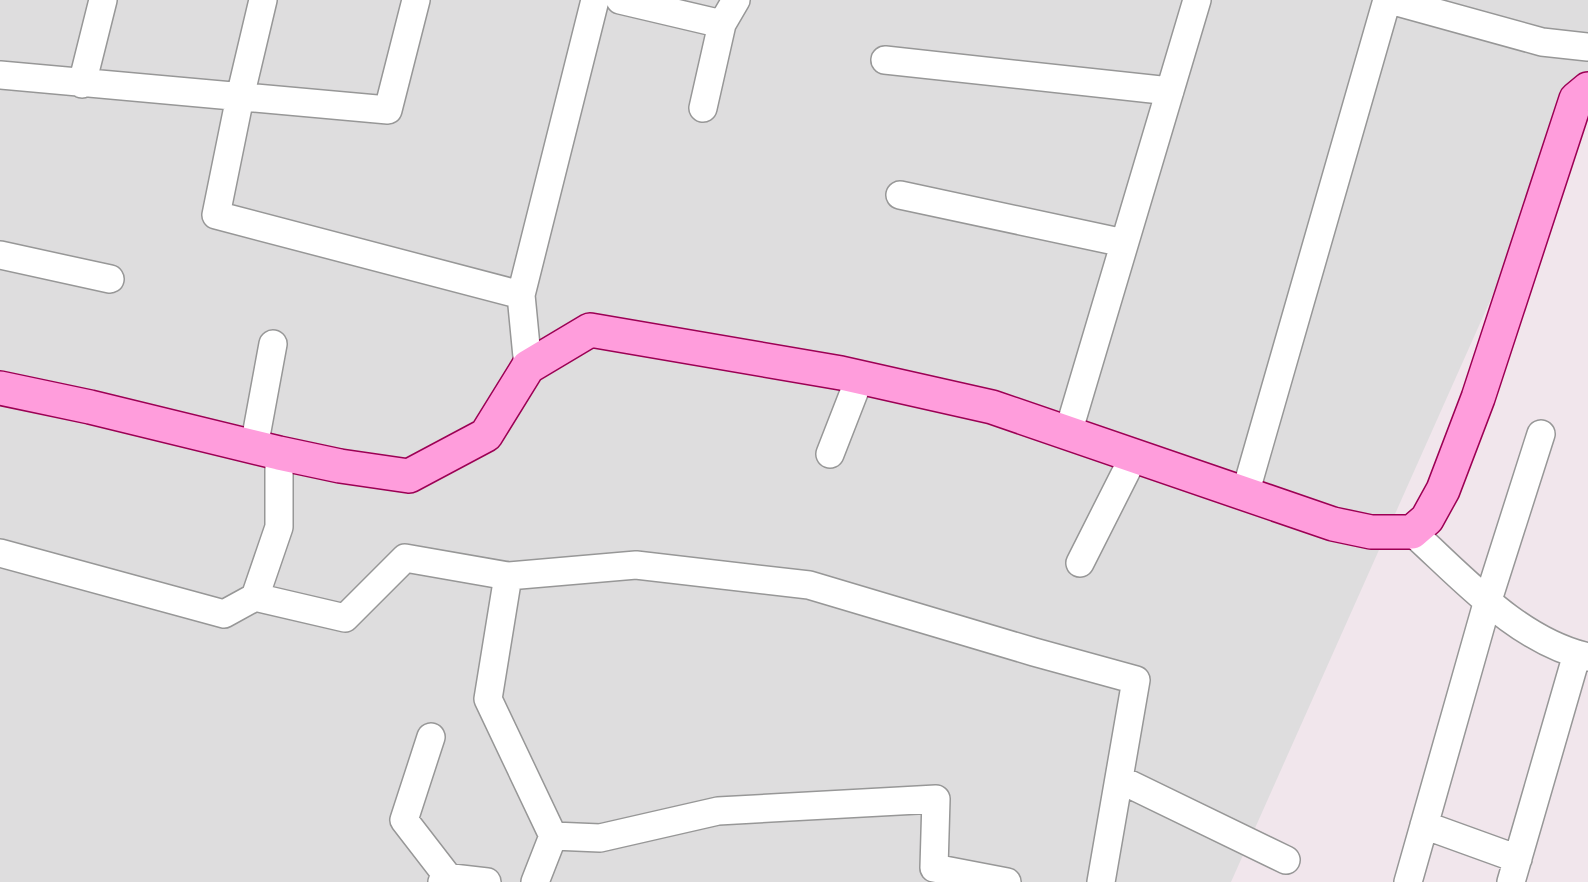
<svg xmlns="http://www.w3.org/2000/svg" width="1588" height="882" viewBox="0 0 1588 882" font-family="Ubuntu,sans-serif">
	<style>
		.residential { fill: #deddde }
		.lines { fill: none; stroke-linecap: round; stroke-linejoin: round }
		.minor-casing { stroke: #979797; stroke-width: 30 }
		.primary-casing { stroke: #9c0054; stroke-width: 36 }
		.minor { stroke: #fff; stroke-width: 27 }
		.primary { stroke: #ff9ddc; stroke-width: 33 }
	</style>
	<rect width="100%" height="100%" fill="#f1e6ec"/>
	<path class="residential" d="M0,0H1588V81L1231,882H0Z"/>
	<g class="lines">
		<defs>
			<path id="minor" d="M263,0L240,97L216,215L521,295
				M620,0L722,24L736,0
				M1390,0L1542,42L1588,47
				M885,60L1170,91
				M0,75L388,110L416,0
				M82,84L103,0
				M703,108L722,24
				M900,195L1124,243
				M0,255L110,279
				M528,367L521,295L595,0
				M1068,433L1197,0
				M254,447L273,344
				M830,454L860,377
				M1245,494L1387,0
				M1412,532C1464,579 1518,641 1588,657
				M0,553L224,614L255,597L345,618L405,558L508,576L636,565L809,585L1034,652L1136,680L1101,882
				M1080,563L1134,456
				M508,576L488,699L553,836L600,838L718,811L936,799L934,868L1007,882
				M255,597L279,527V453
				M431,737L404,820L448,877
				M1119,779L1286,860
				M1424,825L1518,859
				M442,882L444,877L487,882
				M535,882L553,836
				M1408,882L1488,600L1541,434
				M1511,882L1577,654"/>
			<path id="primary" d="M0,388L90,407L279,453L340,466L409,476L486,435L528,367L590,330L841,373L992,407L1333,524L1371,532H1412L1427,519L1443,490L1478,398L1576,99L1588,89"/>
		</defs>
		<use href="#minor" class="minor-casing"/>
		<use href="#primary" class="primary-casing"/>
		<use href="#minor" class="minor"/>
		<use href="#primary" class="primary"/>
	</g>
</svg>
